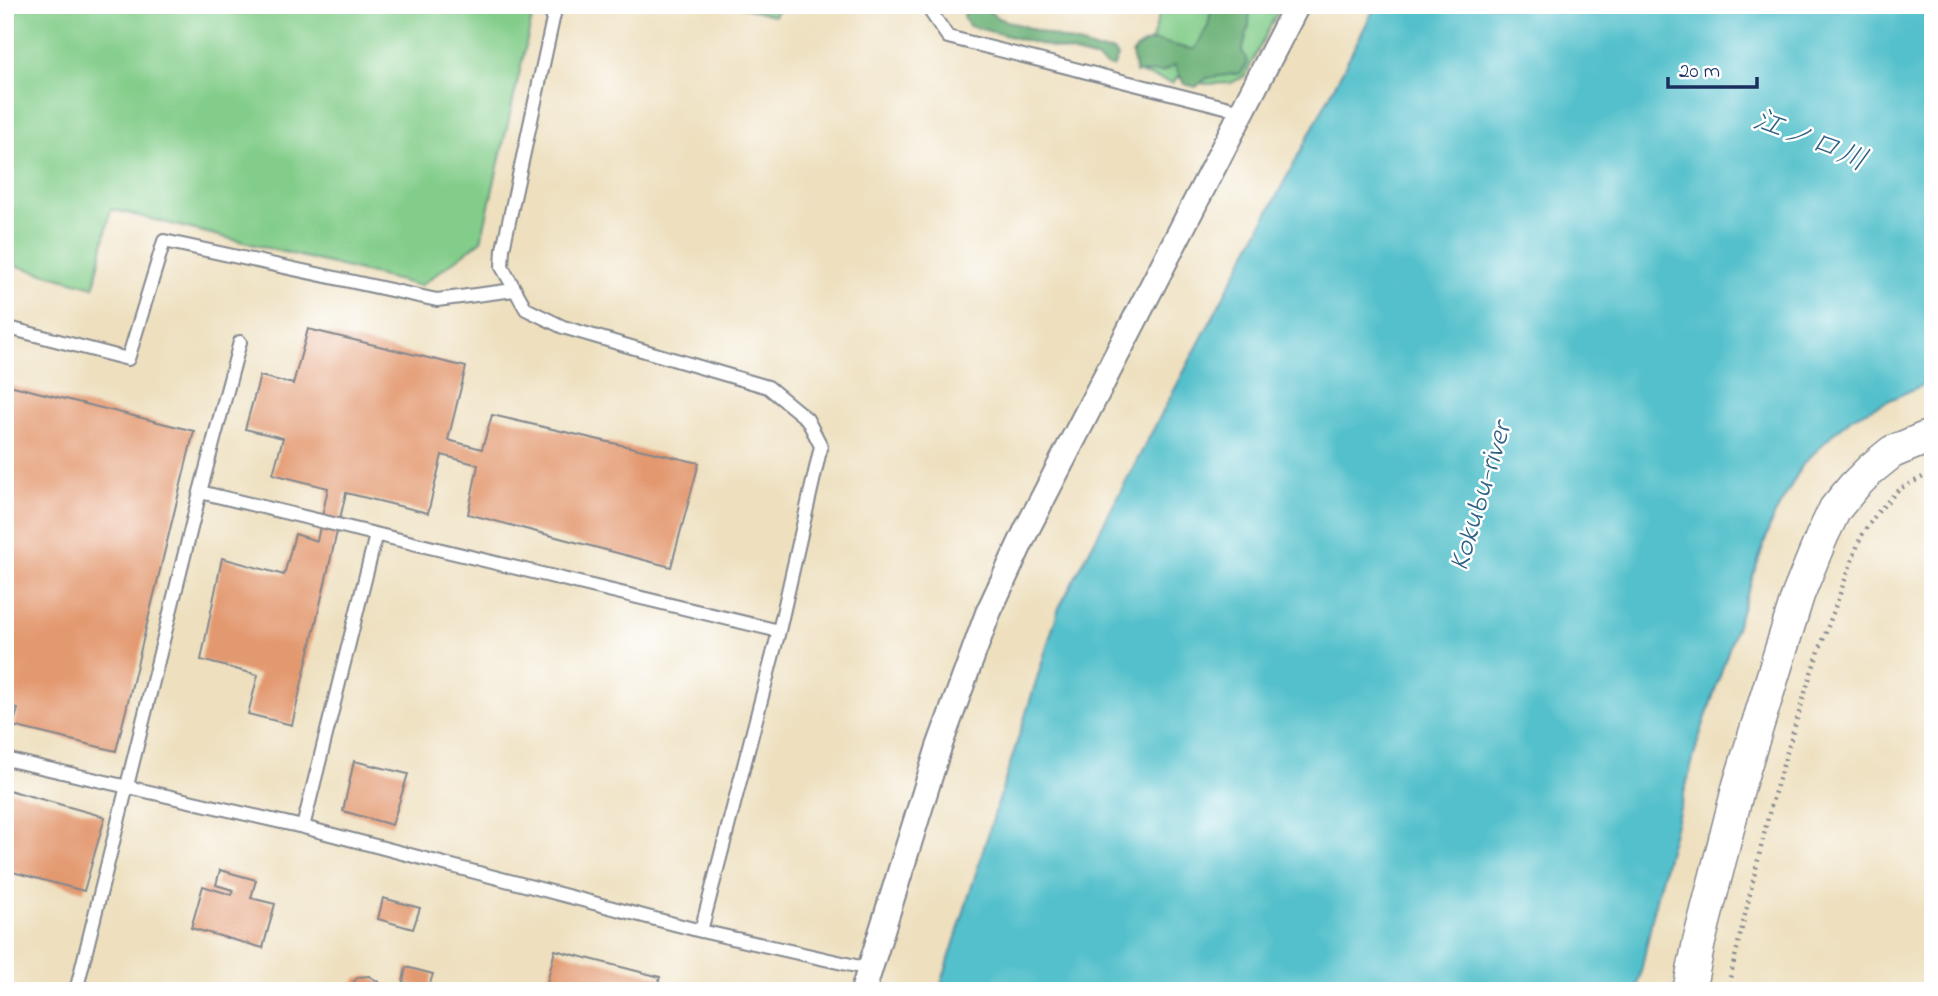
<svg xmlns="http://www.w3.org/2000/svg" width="1938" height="996" viewBox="0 0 1938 996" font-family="'Indie Flower','Klee One',sans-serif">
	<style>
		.green { fill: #83cd8a; stroke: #4f7e74; stroke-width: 2 }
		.forest { fill: #6ab076; stroke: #42706a; stroke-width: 2 }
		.water { fill: #53c0cb; stroke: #377894; stroke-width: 2 }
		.building { fill: #e39970 }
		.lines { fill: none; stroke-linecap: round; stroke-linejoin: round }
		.service-casing { stroke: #84888e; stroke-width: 16 }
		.minor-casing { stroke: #84888e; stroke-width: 28 }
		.tertiary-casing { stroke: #84888e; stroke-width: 35 }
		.path { stroke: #84888e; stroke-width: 4.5; stroke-dasharray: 2 5; stroke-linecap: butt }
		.service { stroke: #fff; stroke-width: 12 }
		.minor { stroke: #fff; stroke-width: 24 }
		.tertiary { stroke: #fff; stroke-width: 32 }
		.labels { text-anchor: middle; stroke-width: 5; stroke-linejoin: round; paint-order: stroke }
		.water-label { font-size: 30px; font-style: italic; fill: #2f6284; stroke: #fff }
	</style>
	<rect width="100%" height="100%" fill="#fff"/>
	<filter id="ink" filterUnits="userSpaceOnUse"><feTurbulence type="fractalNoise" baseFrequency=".0143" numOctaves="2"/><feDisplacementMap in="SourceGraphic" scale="14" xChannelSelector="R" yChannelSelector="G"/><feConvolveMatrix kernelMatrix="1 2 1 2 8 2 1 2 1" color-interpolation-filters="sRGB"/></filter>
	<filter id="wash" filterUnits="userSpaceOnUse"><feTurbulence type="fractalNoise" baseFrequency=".00686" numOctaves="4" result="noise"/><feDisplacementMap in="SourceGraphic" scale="28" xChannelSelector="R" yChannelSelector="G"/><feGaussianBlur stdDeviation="1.57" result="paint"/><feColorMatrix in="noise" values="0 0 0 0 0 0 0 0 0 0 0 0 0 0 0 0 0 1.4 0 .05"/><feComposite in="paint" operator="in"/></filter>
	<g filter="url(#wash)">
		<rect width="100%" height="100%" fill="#eee0bf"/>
		<path class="green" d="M5,5H535L481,241L420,286L111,209L94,287L5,263Z
			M733,5H778L775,16Z
			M1162,5H1281L1245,76L1231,83L1205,84L1177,77L1173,83L1142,74Z"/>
		<path class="forest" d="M965,5H988L987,10L998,18L1097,50L1113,51L1118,57L1113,67C1106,67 1102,64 1098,59L969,26L964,18Z
			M1212,5H1250L1249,25L1242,52L1246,57L1247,64L1241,73L1207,78L1196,87L1184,84L1175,65L1162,72L1136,73L1132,54C1153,28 1169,49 1195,49L1208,26Z"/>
		<path class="water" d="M1376,5H1933V380L1853,417L1836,431L1803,464L1772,520L1698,741L1657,895L1637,991H939L1059,608L1329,97Z"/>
		<g id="blocks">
			<path class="building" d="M308,329L466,367L448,440L482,449L492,415L699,463L671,567L468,514L478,465L442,455L428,513L346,493L292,725L248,714L258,675L201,660L222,558L284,575L295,534L317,541L328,488L273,474L283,438L245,429L260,376L293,384Z
				M5,384L194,431L116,751L13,726L18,709L5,706Z
				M354,761L408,774L392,825L343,811Z
				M5,789L105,817L84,891L5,870Z
				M220,870L256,880L251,898L275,904L263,948L191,928L203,886L232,895L233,890L216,885Z
				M383,898L420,908L413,929L378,919Z
				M555,950L660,977L656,991H545Z
				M406,967L433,974L428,990L403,982Z
				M369,976L379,982L380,991H351L350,986L358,977Z"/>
		</g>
	</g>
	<g filter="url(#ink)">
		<use href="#blocks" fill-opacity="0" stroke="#84888e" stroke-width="2"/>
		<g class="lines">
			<defs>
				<path id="service" d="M556,5L503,249L502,267L526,309L563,327L768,387L807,419L821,446L779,631L701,931
					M926,5L948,37L1241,111
					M5,327L128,359L164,241L437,300L514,290
					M200,492L779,631
					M5,759L303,827L701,931L869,969
					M303,827L376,535
					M76,991L200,492L240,342"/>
				<path id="minor" d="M863,991L939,747L988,613L1027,529L1297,5"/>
				<path id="tertiary" d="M1689,991L1699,942L1739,785L1798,595L1822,536L1835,509L1854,486L1871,469L1892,452L1933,435"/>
			</defs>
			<use href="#service" class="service-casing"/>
			<use href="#minor" class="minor-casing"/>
			<use href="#tertiary" class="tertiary-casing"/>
			<path class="path" d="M1727,991L1771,805L1811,673L1861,536L1877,513L1899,489L1933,472"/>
			<use href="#service" class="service"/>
			<use href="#minor" class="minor"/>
			<use href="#tertiary" class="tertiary"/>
		</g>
	</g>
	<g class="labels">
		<g class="water-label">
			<text transform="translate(1811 139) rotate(22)" y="10">江ノ口川</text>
			<text transform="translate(1479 496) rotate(-73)" y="10">Kokubu-river</text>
		</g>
	</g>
	<rect width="1938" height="996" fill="none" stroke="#fff" stroke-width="28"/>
	<path d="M1668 77v10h89v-10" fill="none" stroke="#1b2f5e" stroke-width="3.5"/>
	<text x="1679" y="77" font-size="21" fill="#1b2f5e" stroke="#ffffff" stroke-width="5" paint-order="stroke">20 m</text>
</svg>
